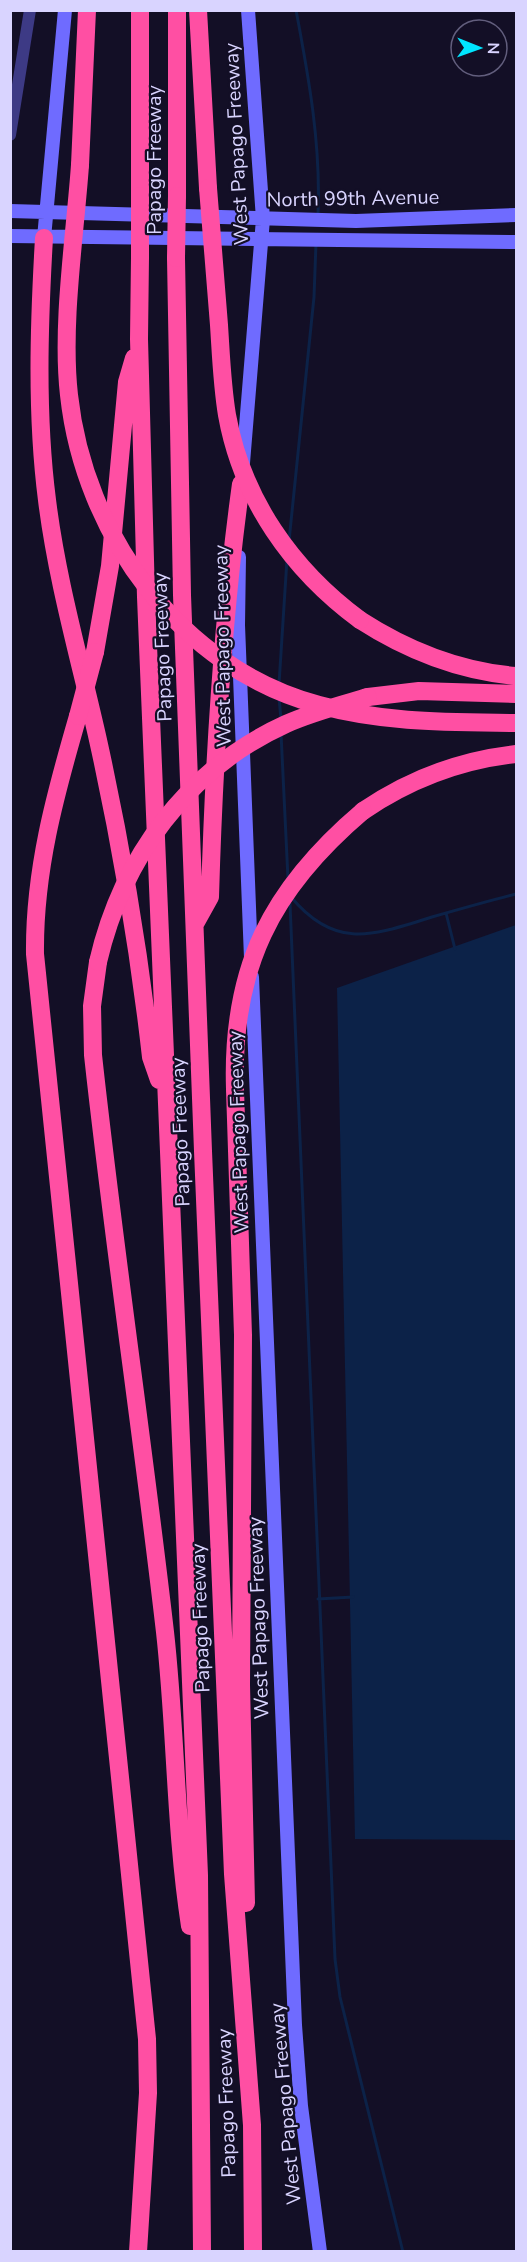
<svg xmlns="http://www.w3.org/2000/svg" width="527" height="2262" viewBox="0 0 527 2262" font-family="'Nunito Sans',sans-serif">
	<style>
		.water { fill: #0c2248 }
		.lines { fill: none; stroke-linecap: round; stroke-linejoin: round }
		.stream { stroke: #0c2248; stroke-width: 3 }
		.tertiary { stroke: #3d3a85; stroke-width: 12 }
		.secondary { stroke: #6f6bff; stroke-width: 14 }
		.motorway { stroke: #ff4fa3; stroke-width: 18 }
		.motorway-bridge { stroke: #ff4fa3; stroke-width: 18 }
		.labels { text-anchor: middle; stroke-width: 4.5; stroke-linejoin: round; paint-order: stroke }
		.street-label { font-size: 20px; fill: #d9d4ff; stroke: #130f26 }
	</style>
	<rect width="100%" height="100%" fill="#130f26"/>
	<path class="water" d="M516,925V1840L355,1839L337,988Z"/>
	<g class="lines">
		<path class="stream" d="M296,10C309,79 321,145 318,215
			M289,541L314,297L316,243
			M279,684L287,559
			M279,697L281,720
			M281,733L288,879
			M291,897C336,951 374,935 432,917C460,909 488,901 516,894
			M290,904L335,1959L340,1997L403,2252
			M446,913L455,949
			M318,1599L353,1597"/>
		<path class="tertiary" d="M10,135L30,10"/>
		<path class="secondary" d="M10,211L356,221L516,215
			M10,236L516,242
			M44,238L65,10
			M243,463L263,219L248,10
			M239,557L238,625L251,958
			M252,977L295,2025L301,2106L320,2252"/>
		<path class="motorway" d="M140,10V196
			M198,10L208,188
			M80,165L87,10
			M177,196V10
			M44,238C39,324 36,414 47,500C57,581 80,660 98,740C121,844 139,950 151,1057L159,1080
			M140,257L139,339L146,597L199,1875L202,2252
			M176,258L182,595L203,1151L233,1874L252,2125L253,2252
			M360,620C408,651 459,671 516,676
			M95,652L110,566L127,382L134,358
			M368,697L419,691L516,694
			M78,716C55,795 34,871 35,954L147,2039L148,2093L138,2252
			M363,811C410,779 460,760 516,754
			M195,924L210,897C214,759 222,622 241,484
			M98,962L92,1006L93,1055C114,1248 143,1440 165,1632C176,1730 175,1829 190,1926
			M235,1089L243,1335L241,1685L246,1903"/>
		<path class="motorway-bridge" d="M80,165C75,236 61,325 69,395C84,534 180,668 319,705C384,723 449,722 516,723
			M208,188C212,234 215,279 219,325C221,355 222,385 227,415C242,499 292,570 360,620
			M140,196V257
			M176,258L177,196
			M78,716L95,652
			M98,962C122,858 187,769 286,724C313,712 341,705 368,697
			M235,1089C231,968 271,889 363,811"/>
	</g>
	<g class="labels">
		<g class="street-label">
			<text transform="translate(236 144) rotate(-93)" y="7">West Papago Freeway</text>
			<text transform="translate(154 160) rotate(-90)" y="7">Papago Freeway</text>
			<text transform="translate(353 198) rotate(-1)" y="7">North 99th Avenue</text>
			<text transform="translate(222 646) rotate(-91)" y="7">West Papago Freeway</text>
			<text transform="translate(162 647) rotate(-92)" y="7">Papago Freeway</text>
			<text transform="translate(180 1132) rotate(-92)" y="7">Papago Freeway</text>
			<text transform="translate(238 1132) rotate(-92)" y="7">West Papago Freeway</text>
			<text transform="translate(200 1618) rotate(-92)" y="7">Papago Freeway</text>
			<text transform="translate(258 1618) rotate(-92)" y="7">West Papago Freeway</text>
			<text transform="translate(226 2103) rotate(-92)" y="7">Papago Freeway</text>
			<text transform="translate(285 2104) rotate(-95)" y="7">West Papago Freeway</text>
		</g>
	</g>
	<rect width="527" height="2262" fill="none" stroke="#d9d4ff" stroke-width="24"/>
	<g transform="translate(479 48) rotate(91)"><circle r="28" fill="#130f26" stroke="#625e7d" stroke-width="1.5"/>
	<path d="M0-4.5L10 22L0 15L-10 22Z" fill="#00e5ff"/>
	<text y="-9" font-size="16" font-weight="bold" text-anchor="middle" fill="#d9d4ff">N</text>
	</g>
</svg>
